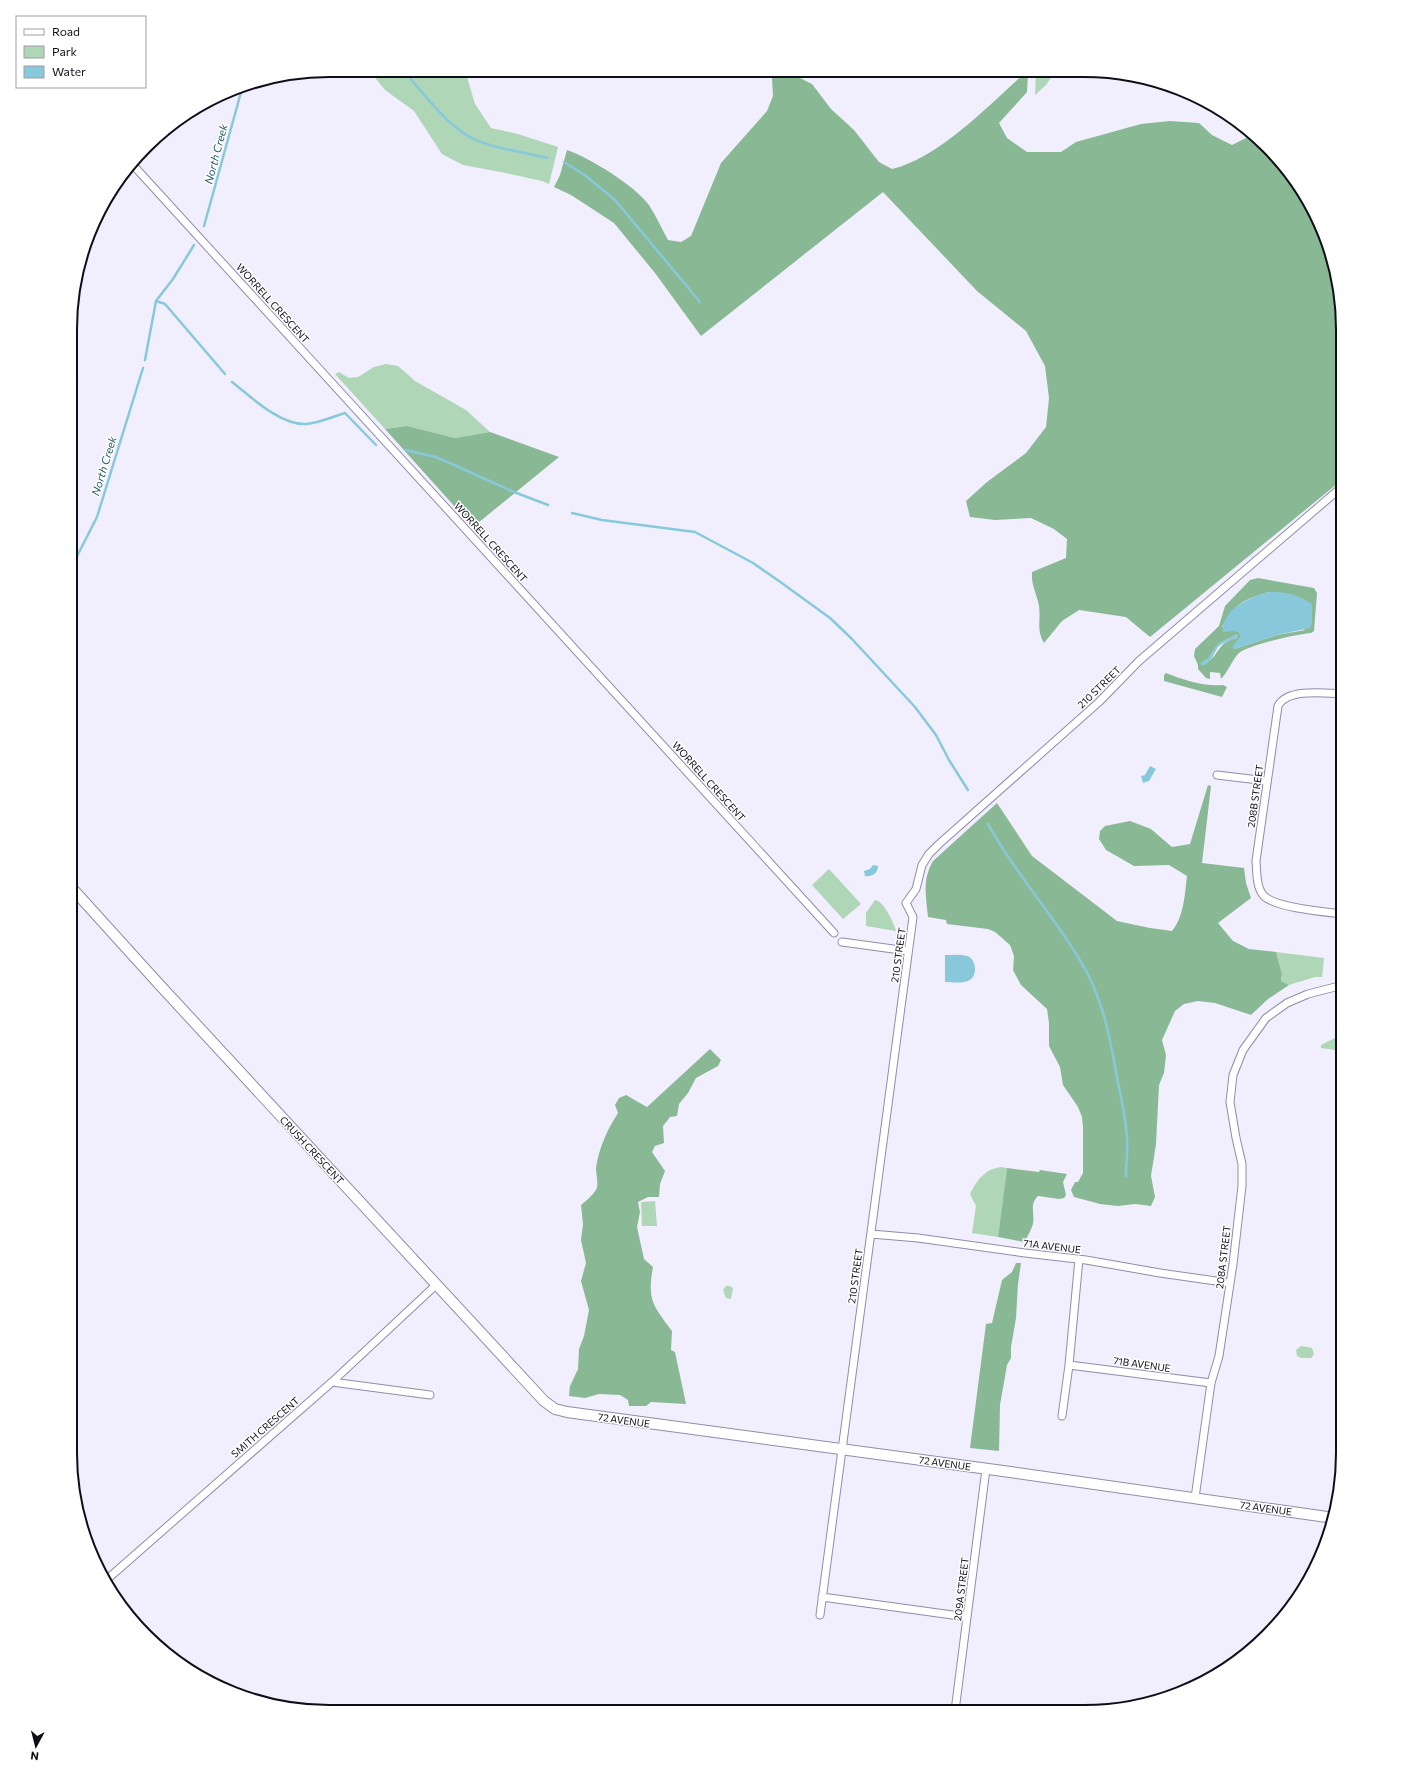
<svg xmlns="http://www.w3.org/2000/svg" width="1413" height="1782" viewBox="0 0 1413 1782" font-family="Commissioner,sans-serif">
	<style>
		.green { fill: #aed6b7 }
		.forest { fill: #89b894; fill-rule: evenodd }
		.water { fill: #87c9db }
		.lines { fill: none; stroke-linecap: round; stroke-linejoin: round }
		.stream { stroke: #87c9db; stroke-width: 2.5 }
		.minor-casing { stroke: #908bac; stroke-width: 9 }
		.secondary-casing { stroke: #908bac; stroke-width: 12 }
		.minor { stroke: #fff; stroke-width: 7 }
		.secondary { stroke: #fff; stroke-width: 10 }
		.labels { text-anchor: middle; stroke-width: 3; stroke-linejoin: round; paint-order: stroke }
		.street-label { font-size: 10px; fill: #0f0d18; stroke: #fff }
		.water-label { font-size: 11px; font-style: italic; fill: #265c6a; stroke: #fff }
		.rim { fill: none; stroke: #0f0d18; stroke-width: 2 }
	</style>
	<rect width="100%" height="100%" fill="#f1effd"/>
	<path class="green" d="M369,70H465L475,104L491,128L518,134L558,147L549,184L542,181L506,173L463,165L442,154L414,111L385,90Z
		M1036,72H1055L1046,85L1035,95Z
		M386,364L398,366L415,381L466,410L490,432L455,438L407,426L385,429L335,374L339,372L349,378L358,377L374,367Z
		M829,869L861,904L843,919L812,885Z
		M875,900C884,901 894,923 896,931L866,926V913Z
		M1276,952L1324,958L1322,977H1315L1289,985L1281,981L1282,974Z
		M1341,1035L1343,1051L1321,1048V1045Z
		M1001,1167L1007,1168L998,1237L972,1233L976,1206L970,1194C977,1180 985,1169 1001,1167Z
		M655,1201L657,1226H642L641,1202Z
		M726,1286H730L733,1288L731,1299L726,1298L723,1290Z
		M1301,1346L1312,1348L1314,1354L1311,1358H1301L1297,1356L1296,1350Z"/>
	<path class="forest" d="M779,71H792L796,76L812,84L831,109L854,130L879,162L892,169C939,158 990,104 1026,72H1028L1027,92L999,123L1007,138L1027,152H1061L1076,142L1141,124L1170,121L1199,123L1212,135L1232,145L1252,135L1279,158L1308,200L1334,262L1343,329V479L1150,637L1126,617L1079,610L1062,621L1044,643C1036,629 1041,621 1039,606C1037,594 1031,585 1032,572L1066,558L1067,539L1054,529L1031,518L995,520L970,517L966,501L987,482L1026,453L1046,427L1049,398L1045,366L1026,331L977,291L883,192L701,336L655,273L614,223L571,195L554,187L560,175L567,150C590,158 634,185 649,205C656,216 662,229 668,240L681,242L691,236L721,163L767,111L773,96L772,78Z
		M407,426L455,438L490,432L559,457L473,527L385,429Z
		M1258,578L1314,588L1317,593L1314,631L1311,633C1297,634 1248,645 1239,653C1232,660 1228,672 1221,679L1220,673L1210,672V679L1206,678L1198,669V665L1194,656L1195,649L1219,626L1225,606L1250,580ZM1269,592L1305,630L1277,635L1234,649L1241,636L1239,632L1222,627C1234,603 1244,600 1269,592ZM1237,634V638C1223,642 1222,645 1215,655C1212,659 1208,661 1206,664L1201,665L1202,662L1208,659L1218,644Z
		M1166,673C1183,680 1205,687 1223,685L1227,687L1222,697L1164,681V675Z
		M1208,785L1211,786L1202,863L1244,868L1246,883L1251,898L1218,923L1233,941L1249,949L1276,952L1282,974L1281,981L1289,985L1268,999L1251,1015L1215,1003L1198,1001L1184,1004L1175,1011L1162,1040L1166,1055L1164,1073L1159,1085L1156,1144L1151,1176L1155,1197L1151,1206L1135,1204L1118,1206L1100,1204L1074,1197L1071,1190L1075,1182H1078L1083,1173V1127L1082,1117L1078,1107L1063,1085L1060,1067L1049,1046V1023L1047,1009L1021,985L1013,970L1014,956L1010,945L1002,938L995,932L988,929L947,924L946,920L928,917C926,897 922,880 933,861L997,803L1032,856L1117,921L1150,928L1172,931C1184,917 1185,893 1187,876L1169,865L1134,866L1106,850L1099,839L1100,831L1105,826L1130,821L1151,829L1172,847L1190,844Z
		M710,1049L721,1060L718,1066L696,1078L688,1093L679,1104L677,1116L670,1117L663,1126L664,1143L655,1146L652,1152L665,1171L660,1184L659,1197H648L638,1202L640,1212L637,1227L644,1259L653,1267C647,1301 653,1305 672,1331L671,1350L675,1352L686,1404L651,1402L646,1406H629L628,1400L620,1395L599,1394L585,1398L569,1396L570,1386L578,1369L579,1349L584,1336L589,1310L581,1281L586,1263L581,1240L583,1224L581,1205C586,1201 592,1196 596,1190C599,1184 596,1175 596,1168C599,1148 607,1130 618,1113L615,1105L619,1098L626,1095L647,1107Z
		M1007,1168L1039,1172L1040,1170L1067,1174L1063,1182L1066,1195L1064,1198L1059,1199L1038,1196C1029,1204 1035,1214 1033,1224C1031,1230 1028,1236 1024,1242L998,1237Z
		M1016,1263H1021L1018,1284L1016,1318L1011,1347V1358L1007,1365L1000,1405L999,1451L970,1448L986,1324L992,1323L1002,1280L1012,1272Z"/>
	<path class="water" d="M1269,592C1288,592 1296,594 1312,604V623L1310,628L1277,635L1234,649L1232,647L1241,636L1239,632L1233,631L1223,632C1222,627 1223,625 1225,620C1234,603 1251,598 1269,592Z
		M1237,634L1239,636C1233,641 1224,641 1218,647C1214,653 1210,666 1201,665L1202,662L1208,659L1218,644Z
		M1150,766L1156,769L1149,781L1143,783L1141,776L1145,775Z
		M873,865L878,866C878,874 871,877 865,876L864,871L870,869Z
		M945,955C952,955 961,954 967,956C976,958 978,975 970,980C963,984 953,982 945,982Z"/>
	<g class="lines">
		<path class="stream" d="M403,70C422,91 443,121 468,136C489,148 523,152 547,158
			M564,162L586,176L615,200L700,302
			M204,226L243,85
			M156,301L165,304L225,374
			M145,360L156,301L173,279L194,245
			M232,382C251,397 280,425 306,424C319,423 332,417 345,413L376,445
			M405,450L436,457L514,492L548,505
			M572,513L602,520L695,532L753,563L779,581L830,618L851,638L915,707L936,735L949,760L968,790
			M72,566L97,517L143,368
			M988,824C1014,872 1053,914 1081,962C1103,997 1111,1042 1118,1083C1122,1101 1126,1120 1127,1139C1128,1151 1126,1164 1126,1176"/>
		<defs>
			<path id="minor" d="M133,165L834,933
				M1217,775L1267,781
				M1343,914C1326,912 1276,908 1264,896C1256,888 1257,872 1256,861L1278,706C1287,688 1325,693 1343,694
				M842,942L908,951
				M871,1234L918,1238L1025,1253L1086,1260L1160,1273L1230,1283
				M1069,1365L1211,1383
				M332,1382L430,1395
				M1062,1416L1069,1365L1079,1259
				M1195,1498L1211,1383L1219,1356L1233,1264L1242,1186V1164L1236,1138L1230,1102L1233,1075L1243,1050L1266,1018L1287,1003L1308,994L1343,985
				M104,1582L332,1382L436,1285
				M822,1597L967,1617
				M820,1615L913,917L906,903L916,889L922,865L929,854L939,844L1099,702L1139,661L1343,486
				M955,1711L986,1469"/>
			<path id="secondary" d="M71,887L157,982L544,1401L555,1409L567,1412L1003,1471L1334,1518"/>
		</defs>
		<use href="#minor" class="minor-casing"/>
		<use href="#secondary" class="secondary-casing"/>
		<use href="#minor" class="minor"/>
		<use href="#secondary" class="secondary"/>
	</g>
	<g class="labels">
		<g class="street-label">
			<text transform="translate(273 303) rotate(48)" y="4">WORRELL CRESCENT</text>
			<text transform="translate(491 542) rotate(48)" y="4">WORRELL CRESCENT</text>
			<text transform="translate(1099 687) rotate(-44)" y="4">210 STREET</text>
			<text transform="translate(709 781) rotate(48)" y="4">WORRELL CRESCENT</text>
			<text transform="translate(1255 796) rotate(-82)" y="4">208B STREET</text>
			<text transform="translate(898 955) rotate(-82)" y="4">210 STREET</text>
			<text transform="translate(312 1150) rotate(47)" y="4">CRUSH CRESCENT</text>
			<text transform="translate(1052 1246) rotate(7)" y="4">71A AVENUE</text>
			<text transform="translate(1223 1257) rotate(-83)" y="4">208A STREET</text>
			<text transform="translate(855 1276) rotate(-82)" y="4">210 STREET</text>
			<text transform="translate(1142 1364) rotate(8)" y="4">71B AVENUE</text>
			<text transform="translate(624 1420) rotate(8)" y="4">72 AVENUE</text>
			<text transform="translate(265 1427) rotate(-41)" y="4">SMITH CRESCENT</text>
			<text transform="translate(945 1463) rotate(8)" y="4">72 AVENUE</text>
			<text transform="translate(1266 1508) rotate(8)" y="4">72 AVENUE</text>
			<text transform="translate(961 1589) rotate(-83)" y="4">209A STREET</text>
		</g>
		<g class="water-label">
			<text transform="translate(216 154) rotate(-75)" y="4">North Creek</text>
			<text transform="translate(104 466) rotate(-73)" y="4">North Creek</text>
		</g>
	</g>
	<path d="M0 0H1413V1782H0ZM329 77H1084A252 252 0 0 1 1336 329V1453A252 252 0 0 1 1084 1705H329A252 252 0 0 1 77 1453V329A252 252 0 0 1 329 77Z" fill="#fff" fill-rule="evenodd"/>
	<path class="rim" d="M329 77H1084A252 252 0 0 1 1336 329V1453A252 252 0 0 1 1084 1705H329A252 252 0 0 1 77 1453V329A252 252 0 0 1 329 77Z"/>
	<rect x="16" y="16" width="130" height="72" fill="#ffffff" stroke="#9f9ea3"/>
	<rect x="24" y="29" width="20" height="6" fill="#ffffff" stroke="#9f9ea3"/>
	<text x="52" y="36" font-size="12" fill="#0f0d18">Road</text>
	<rect x="24" y="46" width="20" height="12" fill="#aed6b7" stroke="#9f9ea3"/>
	<text x="52" y="56" font-size="12" fill="#0f0d18">Park</text>
	<rect x="24" y="66" width="20" height="12" fill="#87c9db" stroke="#9f9ea3"/>
	<text x="52" y="76" font-size="12" fill="#0f0d18">Water</text>
	<g transform="translate(36 1746) rotate(187)" stroke="#ffffff" stroke-width="3" paint-order="stroke">
	<path d="M0-3L7 15L0 10L-7 15Z" fill="#0f0d18"/>
	<text y="-6" font-size="11" font-weight="bold" text-anchor="middle" fill="#0f0d18">N</text>
	</g>
</svg>
